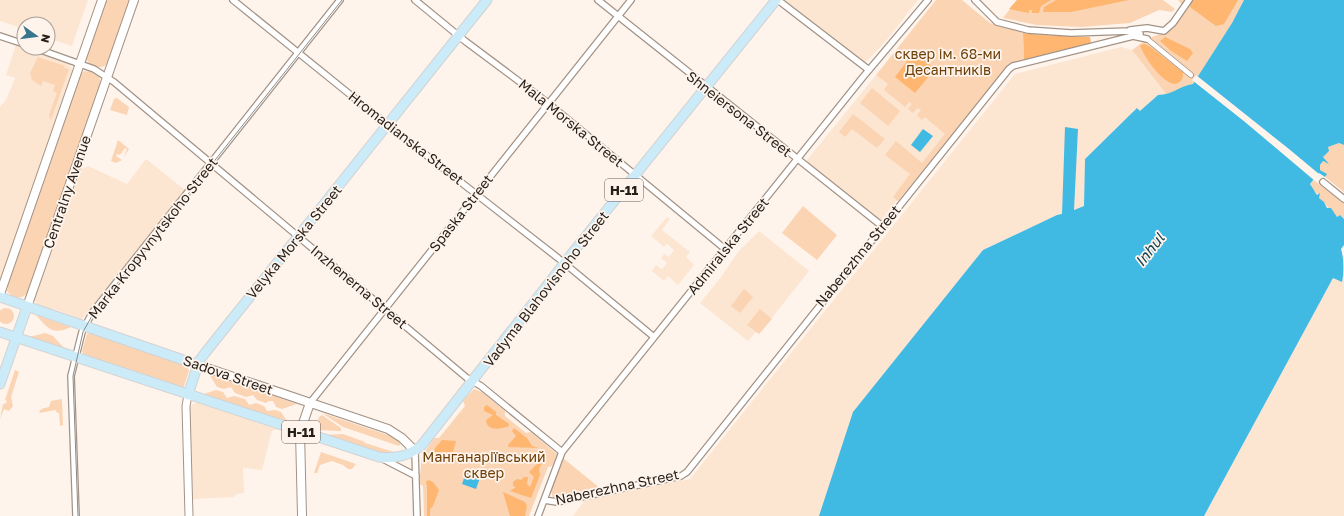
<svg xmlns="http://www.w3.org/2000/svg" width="1344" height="516" viewBox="0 0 1344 516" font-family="'Golos Text',sans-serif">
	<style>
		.built { fill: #fce5d1 }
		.green { fill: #fad4b3 }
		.forest { fill: #feb670 }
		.water { fill: #40b9e3 }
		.pier { fill: #fff4ec }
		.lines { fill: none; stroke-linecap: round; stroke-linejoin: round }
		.pedestrian-casing { stroke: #a39386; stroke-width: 6 }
		.minor-casing { stroke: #a39386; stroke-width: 8 }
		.tertiary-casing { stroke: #a39386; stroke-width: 9 }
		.secondary-casing { stroke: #a39386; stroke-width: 10 }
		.primary-casing { stroke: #d3d2d1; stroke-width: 11 }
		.pedestrian { stroke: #fff; stroke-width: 4.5 }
		.minor { stroke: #fff; stroke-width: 5.5 }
		.tertiary { stroke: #fff; stroke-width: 7 }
		.secondary { stroke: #fff; stroke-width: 8 }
		.primary { stroke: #cbebf9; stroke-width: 9 }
		.tram { stroke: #918982; stroke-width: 1 }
		.labels { text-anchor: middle; stroke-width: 3.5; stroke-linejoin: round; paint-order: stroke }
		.shield { fill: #fff4ec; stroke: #665f58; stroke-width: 1 }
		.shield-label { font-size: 13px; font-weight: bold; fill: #251f19 }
		.park-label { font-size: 14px; fill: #6d3f06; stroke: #fff4ec }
		.street-label { font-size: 14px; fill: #251f19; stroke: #fff4ec }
		.water-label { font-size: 15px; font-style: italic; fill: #134557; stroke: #fff4ec }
	</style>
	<rect width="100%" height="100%" fill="#fff4ec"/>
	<path class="built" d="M0,0H88L72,46L48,38V24H24V29L0,21Z
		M785,0H918L886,41L867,61L864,62Z
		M16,45L69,64L73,70L0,283V107L6,100L15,78L6,75Z
		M1121,47L1132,50L1167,95H1158L1140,111L1137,108L1085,159L1084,206L1073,210L1078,129L1066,128L1062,215H1057L983,250L854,412L819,516H573L585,500L690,479L1015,74Z
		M876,75L952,135L881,220L876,219L809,165L807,160Z
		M146,159L185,190L82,319H74L73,316L54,309L52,311L37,305L34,299L48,257L55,246L63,222L65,209L81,164L83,169L88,166L127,184Z
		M667,217L670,219L662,230L690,252L686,257L694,265L678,285L668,276L664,281L652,271L656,265L662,269L667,263L661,258L664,254L669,257L674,250L667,244L664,247L651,236Z
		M759,231L809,271L759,334L756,332L748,341L700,303L721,277L738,252Z
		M1333,278L1342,282L1344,278V516H1204Z
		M195,403H198L279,430H273L271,434L262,470L243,468L244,493L236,494L234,497L193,499L190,407Z"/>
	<path class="green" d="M106,0H130L109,61L105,66C98,69 88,65 86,58Z
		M936,0H962L990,23L1023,33L1024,60L1009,64L898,201L893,197L910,174L885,155L896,141L922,163L945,134L925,117L922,120L917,115L921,110L917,108L913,113L908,109L912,104L909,102L905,107L884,90L888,84L876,75Z
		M1017,0H1163L1175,9L1172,12L1159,10L1130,23L1081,27L1037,25L1003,18Z
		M1178,0H1244L1232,23L1193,84C1181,85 1177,92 1167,95L1132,50L1147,39L1160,34L1171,28L1185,8Z
		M38,57L65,66L64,68L69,69L51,120L49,115L57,93L53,91L55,85L43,81L41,86L32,80L30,73Z
		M84,71L91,72L99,76L101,83L27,294L22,297L14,298L7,291L9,280L79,76Z
		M872,88L900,111L888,126L860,103Z
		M117,98L129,107L127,115L110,110L114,99Z
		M853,114L885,139L877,148L852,129L845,137L839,132Z
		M118,140L129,149L123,158L127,149L125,148L120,155L117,154L116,156L122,160L116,163L111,161Z
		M1339,143L1344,145V192L1325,177L1326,174L1320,170V165L1322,161L1328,163L1323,157L1328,147Z
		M1314,180L1320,185L1321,184L1344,202V219L1340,215L1337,217C1330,210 1325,203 1319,198V195L1312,189L1310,184Z
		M803,206L837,235L817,260L782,233Z
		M744,289L753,297L740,313L731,306Z
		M-2 316a8 8 0 1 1 16 0a8 8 0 1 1-16 0Z
		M760,309L772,319L759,334L747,325Z
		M36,315L71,327C53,336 47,328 36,315Z
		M45,333L53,336L65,349L29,337Z
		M91,333L186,365L189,371L184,386L183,388L84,356L82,351L87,334Z
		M15,370L19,372L11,397L13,406L9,411L4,409L0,419L3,404H5L7,401L5,400Z
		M209,374L297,404L282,409L276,407L273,401H269L266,403L257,400L253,395L246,397L235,393L231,387L224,389L217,387Z
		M474,389L482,392L505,411V416L526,433L531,432L557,454L552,466L548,467L529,516H424L423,486L419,484L422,456L434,438H439L465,406L463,401Z
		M216,390L223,392L227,398L234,396L245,399L249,405L256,403L264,406L267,411L275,410L281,412L289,424L201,395Z
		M62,399L63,425L60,426L59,413L56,412V410L39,413L41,409L49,407L51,401Z
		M322,413L391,436L401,443L399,446L343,427Z
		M322,415L341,428V431L317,430L315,428L319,417Z
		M343,434L365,442V443L397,453L382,454L325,435Z
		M321,452L356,464L352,469H348L343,465L332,461L320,465L317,473H314Z
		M563,458L601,489L558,499L553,498L551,491Z"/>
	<path class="forest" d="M1017,0H1051L1041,6L1039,13H1032V10H1029V13L1009,9Z
		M1056,0H1129L1071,12H1043L1044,7Z
		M1190,0H1238L1224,24L1216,26L1190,7Z
		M1023,33L1041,35L1090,37L1091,43L1024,60Z
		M1165,37L1190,49L1193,53L1187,61L1171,51L1160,41Z
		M1145,44L1152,48L1183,72C1183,77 1183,80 1178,83C1166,89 1143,56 1140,45Z
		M914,52L935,69L915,93L895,77Z
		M487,405L496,412V415L509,424V426C501,429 487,432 486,420L493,415L484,411V407Z
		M514,428L527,438L532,446L539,448L508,447V445L516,436L512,431Z
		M442,440L456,441L453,452H434L435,448Z
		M542,463L539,469L540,475L531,498L510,491L516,487L513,486V482L517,479L521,480L524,477H528L527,484L530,487L534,477L529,472L537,464Z
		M428,480L433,482L439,490L433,506L430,509V516H427V486L426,482Z
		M503,492L525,502L527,506L525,516H510Z"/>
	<path class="water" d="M1244,0H1344V145L1339,143L1328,147L1329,151L1323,157L1329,164L1323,161L1320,165V170L1327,174L1325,177L1319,173L1310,184L1317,195L1320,193L1319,198L1324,202L1327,208H1331L1337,217L1340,215L1344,219V245L1341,249C1344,258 1344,274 1342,282L1333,278L1204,516H819L853,412L983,250L1057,215L1062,214L1065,127L1078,129L1074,210L1084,206L1085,159L1137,108L1140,111L1158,95C1173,95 1179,86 1193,84L1232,23Z
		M923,129L933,136L920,152L911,145Z
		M467,470L481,475L476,489L462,484Z"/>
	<path class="pier" d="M1196,75L1289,149L1325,179L1319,176L1315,181L1245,122L1192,80Z"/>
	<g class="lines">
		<defs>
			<path id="pedestrian" d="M1147,39L1191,75"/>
			<path id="minor" d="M233,0L394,130L558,258L654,337
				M415,0L465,41L548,103L725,249
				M598,0L882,226
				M778,0L869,70
				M975,0L997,22L1028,30L1071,33L1130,31L1140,34
				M1130,30L1147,28L1164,31L1173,23L1189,0
				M0,36L24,44
				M35,48L94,69L114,82L467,378L481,386L562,452
				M1323,182L1344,199
				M310,403L631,0
				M415,451L417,516
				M383,459L416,476
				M544,500L557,502L681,476L687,472L1009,69L1013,66L1133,36L1147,39
				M76,516L71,376L82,332L92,313L340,0
				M538,516L562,452L863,77L928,0"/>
			<path id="tertiary" d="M188,395L186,406L189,516"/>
			<path id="secondary" d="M0,294L102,0
				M27,307L134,0
				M198,365L388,429L402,438L415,451
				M302,516L300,432L310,403"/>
			<path id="primary" d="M0,297L198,365
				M0,332L379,457C396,459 408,456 421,446L570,256L776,0
				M0,384L27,307
				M188,395L199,361L205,353L487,0"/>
		</defs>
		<use href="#pedestrian" class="pedestrian-casing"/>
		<use href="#minor" class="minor-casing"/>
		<use href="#tertiary" class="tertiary-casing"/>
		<use href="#secondary" class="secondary-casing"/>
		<use href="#primary" class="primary-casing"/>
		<use href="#pedestrian" class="pedestrian"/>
		<use href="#minor" class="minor"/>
		<use href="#tertiary" class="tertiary"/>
		<use href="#secondary" class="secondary"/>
		<use href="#primary" class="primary"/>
		<path class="tram" d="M78,516L73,376L83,332L93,314L342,0"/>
	</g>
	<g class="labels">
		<g class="shield">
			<rect x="605" y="179" width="38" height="22" rx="3"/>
			<rect x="282" y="421" width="38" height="22" rx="3"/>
		</g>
		<g class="shield-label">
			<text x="624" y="195">Н-11</text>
			<text x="301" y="437">Н-11</text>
		</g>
		<g class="park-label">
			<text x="948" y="59">сквер ім. 68-ми<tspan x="948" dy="16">Десантників</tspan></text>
			<text x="484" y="462">Манганаріївський<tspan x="484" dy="16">сквер</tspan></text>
		</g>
		<g class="street-label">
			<text transform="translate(739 114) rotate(38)" y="5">Shneiersona Street</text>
			<text transform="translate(571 123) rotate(39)" y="5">Mala Morska Street</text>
			<text transform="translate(406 138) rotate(38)" y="5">Hromadianska Street</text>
			<text transform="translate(67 192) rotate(-71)" y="5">Centralny Avenue</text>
			<text transform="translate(461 213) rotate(-52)" y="5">Spaska Street</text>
			<text transform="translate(153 238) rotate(-52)" y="5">Marka Kropyvnytskoho Street</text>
			<text transform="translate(294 242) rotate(-51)" y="5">Velyka Morska Street</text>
			<text transform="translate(728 246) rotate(-51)" y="5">Admiralska Street</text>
			<text transform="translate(858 256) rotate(-51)" y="5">Naberezhna Street</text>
			<text transform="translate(359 287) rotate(40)" y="5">Inzhenerna Street</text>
			<text transform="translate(546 289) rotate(-52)" y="5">Vadyma Blahovisnoho Street</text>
			<text transform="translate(228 375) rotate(19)" y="5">Sadova Street</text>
			<text transform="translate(617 487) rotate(-12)" y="5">Naberezhna Street</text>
		</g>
		<g class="water-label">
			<text transform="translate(1150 250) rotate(-52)" y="5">Inhul</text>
		</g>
	</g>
	<g transform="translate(36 36) rotate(104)"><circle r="19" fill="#fff4ec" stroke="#a89f98"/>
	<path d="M0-3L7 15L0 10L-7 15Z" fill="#39758c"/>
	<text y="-6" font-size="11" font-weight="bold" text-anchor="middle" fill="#251f19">N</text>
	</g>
</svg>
